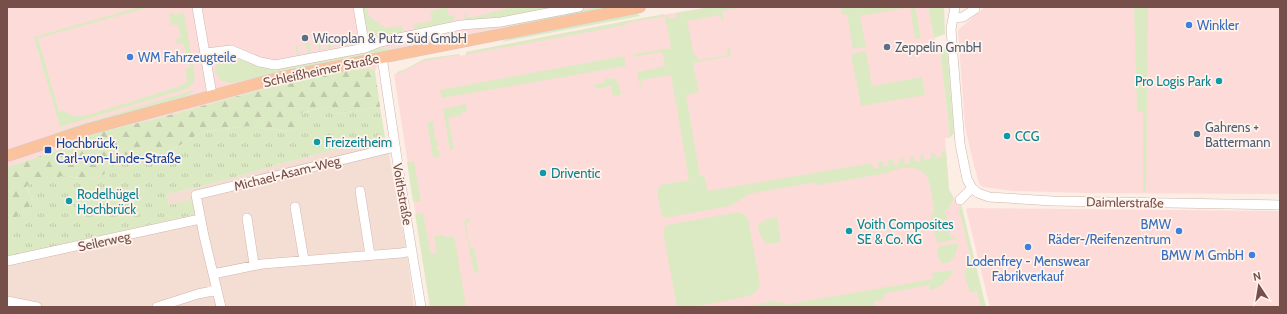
<svg xmlns="http://www.w3.org/2000/svg" width="1287" height="314" viewBox="0 0 1287 314" font-family="Cabin,sans-serif">
	<style>
		.residential { fill: #f4ded4 }
		.commercial { fill: #fddbd9 }
		.grass { fill: #dceac4 }
		.forest { fill: url(#forest-firs) }
		.park { fill: url(#park-tufts) }
		.lines { fill: none; stroke-linecap: round; stroke-linejoin: round }
		.minor-casing { stroke: #d0b6ae; stroke-width: 10 }
		.major-casing { stroke: #d6cac9; stroke-width: 12 }
		.minor { stroke: #fff; stroke-width: 9 }
		.major { stroke: #fbc29e; stroke-width: 11 }
		.shop-dot { fill: #3f7fe0; stroke: #fff3ec; stroke-width: 1.5 }
		.service-dot { fill: #5c6f8a; stroke: #fff3ec; stroke-width: 1.5 }
		.culture-dot { fill: #0f9aa8; stroke: #fff3ec; stroke-width: 1.5 }
		.transit-dot { fill: #1a4fb4; stroke: #fff3ec; stroke-width: 1.5 }
		.labels { text-anchor: middle; stroke-width: 3.5; stroke-linejoin: round; paint-order: stroke }
		.shop-label { font-size: 13px; fill: #366cbe; stroke: #fff3ec; text-anchor: start }
		.service-label { font-size: 13px; fill: #4e5e75; stroke: #fff3ec; text-anchor: start }
		.street-label { font-size: 13px; fill: #764f4a; stroke: #fff3ec }
		.culture-label { font-size: 13px; fill: #0d838f; stroke: #fff3ec; text-anchor: start }
		.transit-label { font-size: 13px; fill: #164399; stroke: #fff3ec; text-anchor: start }
	</style>
	<defs>
		<pattern id="forest-firs" width="22" height="20" patternUnits="userSpaceOnUse"><rect width="22" height="20" fill="#dceac4"/><path d="M5 1l3.5 6h-7zM16 11l3.5 6h-7z" fill="#c0caaa"/></pattern>
		<pattern id="park-tufts" width="24" height="20" patternUnits="userSpaceOnUse"><rect width="24" height="20" fill="#dceac4"/><path d="M3 7l-1-3M5 7V3M7 7l1-3M15 17l-1-3M17 17v-4M19 17l1-3" fill="none" stroke="#c0caaa"/></pattern>
	</defs>
	<rect width="100%" height="100%" fill="#fceee5"/>
	<path class="residential" d="M385,137L389,154L407,253L414,307H7V257L195,214L169,205L167,194L200,187L287,162Z"/>
	<path class="commercial" d="M7,7H644L381,57L375,71L369,68L330,73L289,82L155,119L104,131L81,137L56,151L7,167Z
		M709,7H928L934,38L940,50L950,138H945L949,190L954,198L961,204L974,258L970,293L977,291L980,307H875L872,294L796,307H430L394,74L406,69L424,59L459,54L460,56L466,55V52L626,21Z
		M985,7H1280V194L1085,193L1013,191L983,187L980,185L978,180L970,149L965,126L958,30Z
		M969,208L1280,211V307H990L966,209Z"/>
	<path class="grass" d="M139,7H150L38,38L59,112L63,110L72,116H85L183,85L187,80L185,69L190,67L183,43L177,44L176,39L181,37L177,24L172,26L169,14L173,12L174,15L184,12L195,76L193,84L186,89L60,127L34,37Z
		M362,7L367,8L369,16L385,28L400,26H402L403,30C399,35 393,35 388,36C365,41 365,24 362,7Z
		M440,7H447L449,16L455,15L453,21L416,30L412,25L432,21L430,11L440,9Z
		M514,7H552L550,9L481,21L466,20L464,15L466,13L468,18Z
		M599,7H615L511,26L473,30V28L505,25Z
		M712,7H744L722,11L724,20H721L720,15L687,21L694,55H697L698,60L728,55L727,49L730,48L731,56L693,63L699,92L686,95L700,176H704L708,191L872,163L874,169L879,168L878,162H883L884,167L889,166L888,160H893L894,165L900,164L899,159L903,158L904,164L910,163V157L914,156L915,162L921,161L920,155H923L924,160L931,159L930,153H935L936,158L942,157L941,152L946,151L949,190L954,198L949,207L950,208L945,210L951,238L957,237V239L937,243L931,217L934,208L929,182L927,176L918,169L913,168H901L887,173L819,185L812,183L753,193L748,195L730,206L665,218L662,216L657,192L660,185L689,180L671,75L641,80L642,86L640,85L637,72L665,66L662,52L634,57V54L671,48L665,16L627,23L626,25L459,56L458,55L424,61L398,74L397,72L406,69L424,59L459,54L460,56L466,55V52L664,14L665,16L668,15L669,19L677,17L676,13Z
		M841,7H915L921,38L915,39L910,7L860,16L866,47L853,49L847,14L842,15Z
		M928,7H944L945,34L934,38Z
		M1134,7H1148L1146,191L1143,193V112L1137,111Z
		M635,12L640,16L501,42L513,36Z
		M354,34L348,43L347,37L341,38L343,46L339,47L338,39L331,40L332,48L328,49L326,41L320,42L321,50L319,51L317,43L310,44L311,52L308,53L306,45L298,46L299,55H297L295,46Z
		M947,47L954,133L950,138L940,50Z
		M377,48L395,49L231,83C222,82 219,80 215,72L217,63L220,59L225,57H233L271,70Z
		M866,51L872,86L922,77L925,95L861,106L851,54Z
		M624,56L626,66L443,98L439,90Z
		M612,78C619,80 620,88 621,95L613,96L611,86L596,89L595,84L603,83L605,79Z
		M194,90L190,94L184,97L67,130L46,135Z
		M466,104L467,112L462,113V115L448,118L454,149L450,150L443,109Z
		M433,121L435,140H437L438,147L436,148L437,150H439L440,158L433,157L427,123Z
		M414,161L421,201L413,202L407,162Z
		M961,204L986,307H980L977,291L970,293L964,273L969,263V251L959,210V207Z
		M738,212L745,215L748,218L760,284L757,291L750,296L693,307H677L664,237C663,231 663,228 667,225Z
		M423,213L431,254L437,253L434,236L442,235L445,237L453,236L455,240L466,307H430L415,214Z
		M777,217L781,242L766,244C754,227 754,221 777,217Z
		M469,218L470,222L466,224L470,248L474,247L479,273L475,272L473,268L464,223L466,220Z
		M958,243C957,252 955,258 948,263H942L938,257L937,247Z
		M952,270L953,273L947,280L945,281L941,286L935,288V290H930L929,285L883,294L884,300L874,301L875,307H741L774,301L789,304L933,279L932,273Z"/>
	<path class="forest" d="M369,68L375,71L380,107L334,114L331,106L301,113L299,128L285,131L245,126L202,132L167,153L130,154L103,175L97,177L89,179L63,176L26,186L34,203L15,218L7,215V167L56,151L81,137L104,131L155,119L289,82L330,73Z"/>
	<path class="park" d="M331,106L334,114L380,107L385,137L287,162L200,187L167,194L169,205L192,200L196,214L7,257V215L15,218L34,203L26,185L63,176L89,179L97,177L103,175L118,161L130,154L167,153L202,132L245,126L285,131L298,128L293,119L302,113Z"/>
	<g class="lines">
		<defs>
			<path id="minor" d="M197,7L212,95
				M358,7L365,48
				M955,7L951,29L960,144L967,179L972,188L978,193L989,197L1052,201L1280,205
				M953,18L963,17L975,9
				M206,53L231,50L260,62L275,65L365,48L380,42L461,25L501,22L579,7
				M382,57L400,179L421,307
				M360,191L370,255
				M960,200L972,188
				M295,207L304,260
				M247,218L254,264
				M7,261L200,219
				M213,274L262,264L401,253L412,251
				M7,301L37,307
				M157,307L198,294L217,290
				M221,307L204,236L196,195L395,147"/>
			<path id="major" d="M7,156L89,129L278,78L640,7"/>
		</defs>
		<use href="#minor" class="minor-casing"/>
		<use href="#major" class="major-casing"/>
		<use href="#minor" class="minor"/>
		<use href="#major" class="major"/>
	</g>
	<g class="shop-dot">
		<circle cx="1189" cy="25" r="4"/>
		<circle cx="130" cy="57" r="4"/>
		<circle cx="1179" cy="231" r="4"/>
		<circle cx="1028" cy="247" r="4"/>
		<circle cx="1252" cy="255" r="4"/>
	</g>
	<g class="service-dot">
		<circle cx="305" cy="38" r="4"/>
		<circle cx="887" cy="47" r="4"/>
		<circle cx="1197" cy="134" r="4"/>
	</g>
	<g class="culture-dot">
		<circle cx="1219" cy="81" r="4"/>
		<circle cx="1007" cy="136" r="4"/>
		<circle cx="317" cy="142" r="4"/>
		<circle cx="543" cy="173" r="4"/>
		<circle cx="69" cy="201" r="4"/>
		<circle cx="849" cy="231" r="4"/>
	</g>
	<rect class="transit-dot" x="44" y="146" width="8" height="8" rx="2"/>
	<g class="labels">
		<g class="shop-label">
			<text x="1197" y="30">Winkler</text>
			<text x="138" y="62">WM Fahrzeugteile</text>
			<text x="1171" y="229" text-anchor="end">BMW<tspan x="1171" dy="15">Räder-/Reifenzentrum</tspan></text>
			<text x="1244" y="260" text-anchor="end">BMW M GmbH</text>
			<text x="1028" y="266" text-anchor="middle">Lodenfrey - Menswear<tspan x="1028" dy="15">Fabrikverkauf</tspan></text>
		</g>
		<g class="service-label">
			<text x="313" y="43">Wicoplan &amp; Putz Süd GmbH</text>
			<text x="895" y="52">Zeppelin GmbH</text>
			<text x="1205" y="132">Gahrens +<tspan x="1205" dy="15">Battermann</tspan></text>
		</g>
		<g class="street-label">
			<text transform="translate(321 70) rotate(-12)" y="5">Schleißheimer Straße</text>
			<text transform="translate(287 173) rotate(-14)" y="5">Michael-Asam-Weg</text>
			<text transform="translate(403 194) rotate(80)" y="5">Voithstraße</text>
			<text transform="translate(1125 202) rotate(1)" y="5">Daimlerstraße</text>
			<text transform="translate(104 241) rotate(-12)" y="5">Seilerweg</text>
		</g>
		<g class="culture-label">
			<text x="1211" y="86" text-anchor="end">Pro Logis Park</text>
			<text x="1015" y="141">CCG</text>
			<text x="325" y="147">Freizeitheim</text>
			<text x="551" y="178">Driventic</text>
			<text x="77" y="199">Rodelhügel<tspan x="77" dy="15">Hochbrück</tspan></text>
			<text x="857" y="229">Voith Composites<tspan x="857" dy="15">SE &amp; Co. KG</tspan></text>
		</g>
		<g class="transit-label">
			<text x="56" y="148">Hochbrück,<tspan x="56" dy="15">Carl-von-Linde-Straße</tspan></text>
		</g>
	</g>
	<rect width="1287" height="314" fill="none" stroke="#764f4a" stroke-width="16"/>
	<g transform="translate(1259 286) rotate(348)" stroke="#fff3ec" stroke-width="3" paint-order="stroke">
	<path d="M0-3L7 15L0 10L-7 15Z" fill="#764f4a"/>
	<text y="-6" font-size="11" font-weight="bold" text-anchor="middle" fill="#764f4a">N</text>
	</g>
</svg>
